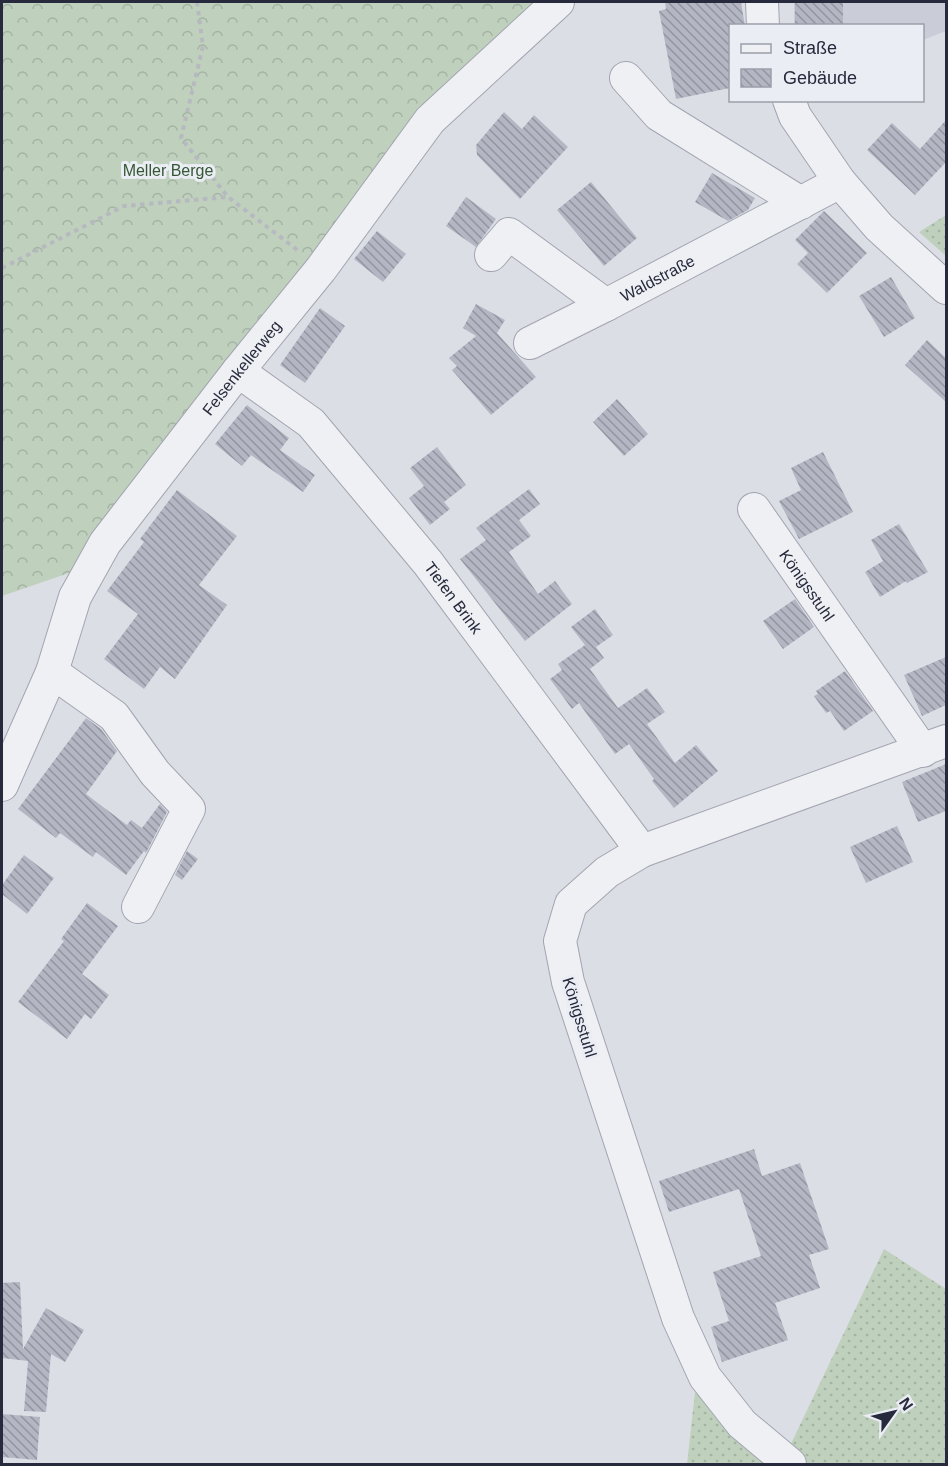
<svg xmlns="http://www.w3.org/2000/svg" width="948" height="1466" viewBox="0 0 948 1466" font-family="Arial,sans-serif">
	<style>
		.built { fill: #cacdd8 }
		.grass { fill: url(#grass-dots) }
		.forest { fill: url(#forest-crowns) }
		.building { fill: url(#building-back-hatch) }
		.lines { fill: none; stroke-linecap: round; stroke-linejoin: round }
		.minor-casing { stroke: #a2a4b0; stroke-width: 34 }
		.path { stroke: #b7b9c0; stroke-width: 4; stroke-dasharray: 4.5 4.5; stroke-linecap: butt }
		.minor { stroke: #eff0f4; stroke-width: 32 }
		.labels { text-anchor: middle; stroke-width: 6; stroke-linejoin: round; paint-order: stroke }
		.park-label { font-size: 16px; fill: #355734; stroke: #ebedf4 }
		.street-label { font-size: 16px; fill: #262a3c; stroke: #ebedf4 }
	</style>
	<defs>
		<pattern id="grass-dots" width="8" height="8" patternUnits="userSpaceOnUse" patternTransform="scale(1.5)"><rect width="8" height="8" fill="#bfd0bd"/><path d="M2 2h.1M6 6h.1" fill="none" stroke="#a4b3a3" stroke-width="1.8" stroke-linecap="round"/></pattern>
		<pattern id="forest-crowns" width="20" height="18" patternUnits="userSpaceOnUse" patternTransform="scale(1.5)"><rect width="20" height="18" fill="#bfd0bd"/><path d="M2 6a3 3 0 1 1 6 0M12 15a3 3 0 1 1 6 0" fill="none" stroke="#a4b3a3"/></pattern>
		<pattern id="building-back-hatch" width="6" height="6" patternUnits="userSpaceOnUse" patternTransform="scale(1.5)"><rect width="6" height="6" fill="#b4b7c3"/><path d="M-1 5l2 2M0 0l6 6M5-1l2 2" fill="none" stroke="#9295a0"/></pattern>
	</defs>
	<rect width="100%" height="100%" fill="#dcdee6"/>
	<path class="built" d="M794,2H946V31L923,40L922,26L794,25Z"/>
	<path class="grass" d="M946,215V256L919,232Z
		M884,1249L946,1289V1464H807L789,1448Z
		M695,1392L776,1464H687Z"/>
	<path class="forest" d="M2,2H541L421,115L245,341L72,572L2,596Z"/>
	<path class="building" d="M665,2H741L745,26H730V88L676,99L659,11L666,9Z
		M795,2H843V26H795Z
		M504,112L522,129L534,115L568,147L520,199L477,155L476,145Z
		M946,120V162L915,195L867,150L892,123L920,149Z
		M712,173L755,198L748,210L728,221L695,202Z
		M591,182L637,238L604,266L557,210Z
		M466,197L496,219L476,247L446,226Z
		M824,211L867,253L827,293L797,264L808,253L795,240Z
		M377,231L406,254L383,282L354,259Z
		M891,277L915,318L884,337L859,296Z
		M476,304L505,320L497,333L536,377L491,415L452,370L457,366L449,358L476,336L463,328Z
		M320,308L345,326L305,383L280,365Z
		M927,340L946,358V402L905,365Z
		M617,399L648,434L624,456L593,422Z
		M247,405L289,438L280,450L315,475L303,492L251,455L242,466L215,444Z
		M437,447L466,485L444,502L450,509L430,525L409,498L424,486L410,468Z
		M823,452L853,512L799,539L779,501L801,490L791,468Z
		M529,489L540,504L519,520L531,536L509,552L538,594L555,581L572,604L525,641L460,559L486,540L476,528Z
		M177,490L237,536L199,585L227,605L175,679L160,667L144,689L104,659L138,614L107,591L144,542L140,539Z
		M899,524L928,572L907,583L906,581L880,597L865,572L883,561L871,540Z
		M795,599L814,627L783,649L763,621Z
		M595,609L613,635L596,647L604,658L590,669L618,708L647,688L665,712L647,724L675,763L696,745L718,771L674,808L652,781L654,779L629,744L615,754L579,703L572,709L550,679L562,670L558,664L585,645L571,627Z
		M946,657V705L922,716L904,675Z
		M845,671L873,711L844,731L830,711L826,713L814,696L818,694L816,691Z
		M86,718L101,729L117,751L86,794L127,825L131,820L142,828L160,804L167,812L146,853L144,851L126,875L96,852L93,857L60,833L56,838L18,809Z
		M946,764V811L918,822L902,782Z
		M897,826L913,862L866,883L850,847Z
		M187,851L198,859L182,880L175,875Z
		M24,855L54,878L27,914L2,894V885Z
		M87,903L118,926L82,974L109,995L91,1019L85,1014L67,1039L18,1002L64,941L61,939Z
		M754,1149L762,1176L800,1163L829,1249L809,1255L820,1288L775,1303L788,1340L722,1362L711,1327L729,1321L713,1272L761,1256L739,1189L669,1212L659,1181Z
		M20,1282L23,1349L46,1308L84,1330L65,1362L51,1354L46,1412L24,1411L28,1361L2,1358V1283Z
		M2,1414L40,1417L37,1460L2,1457Z"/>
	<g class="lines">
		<defs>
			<g id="minor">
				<path d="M762,2L763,26"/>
				<path d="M626,78L659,115L801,203"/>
				<path d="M789,100L795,116L840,182L879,227L946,288"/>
				<path id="s1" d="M491,255L509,234L606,305L840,182"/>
				<path d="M530,343L606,305"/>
				<path id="s2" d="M238,371L311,423L428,563L642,851"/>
				<path id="s3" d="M754,509L923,751"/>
				<path d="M52,672L114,716L155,773L189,809L138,907"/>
				<path id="s4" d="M2,785L52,672L75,597L105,543L238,371L321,269L430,120L558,2"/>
				<path d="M790,1464L742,1424L705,1377L678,1318L568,982L560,941L571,904L607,872L642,851L946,741"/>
			</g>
		</defs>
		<use href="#minor" class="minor-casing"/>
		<path class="path" d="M197,2L203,46L181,138L228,197L300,252
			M2,268L124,206L228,197"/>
		<use href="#minor" class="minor"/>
	</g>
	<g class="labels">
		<g class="park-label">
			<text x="168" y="176">Meller Berge</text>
		</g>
		<g class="street-label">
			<text dy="6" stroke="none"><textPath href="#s1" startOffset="206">Waldstraße</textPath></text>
			<text dy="6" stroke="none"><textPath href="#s4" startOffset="486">Felsenkellerweg</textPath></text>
			<text dy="6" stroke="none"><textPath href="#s3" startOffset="93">Königsstuhl</textPath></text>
			<text dy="6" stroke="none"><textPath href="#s2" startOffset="315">Tiefen Brink</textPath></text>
			<text transform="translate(580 1017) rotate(73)" y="6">Königsstuhl</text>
		</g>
	</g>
	<rect width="948" height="1466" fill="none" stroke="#262a3c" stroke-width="6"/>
	<rect x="729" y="24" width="195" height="78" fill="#ebedf4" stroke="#9c9faa" stroke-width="1.5"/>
	<rect x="741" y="44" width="30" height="9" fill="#eff0f4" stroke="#9c9faa" stroke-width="1.5"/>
	<text x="783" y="54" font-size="18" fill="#262a3c">Straße</text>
	<rect x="741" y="69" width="30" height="18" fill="url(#building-back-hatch)" stroke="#9c9faa" stroke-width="1.5"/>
	<text x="783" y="84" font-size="18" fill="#262a3c">Gebäude</text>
	<g transform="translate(894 1412) rotate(56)" stroke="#ebedf4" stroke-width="4.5" paint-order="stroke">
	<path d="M0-4.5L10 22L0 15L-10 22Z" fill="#262a3c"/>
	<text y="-9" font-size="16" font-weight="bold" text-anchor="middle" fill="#262a3c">N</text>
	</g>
</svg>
